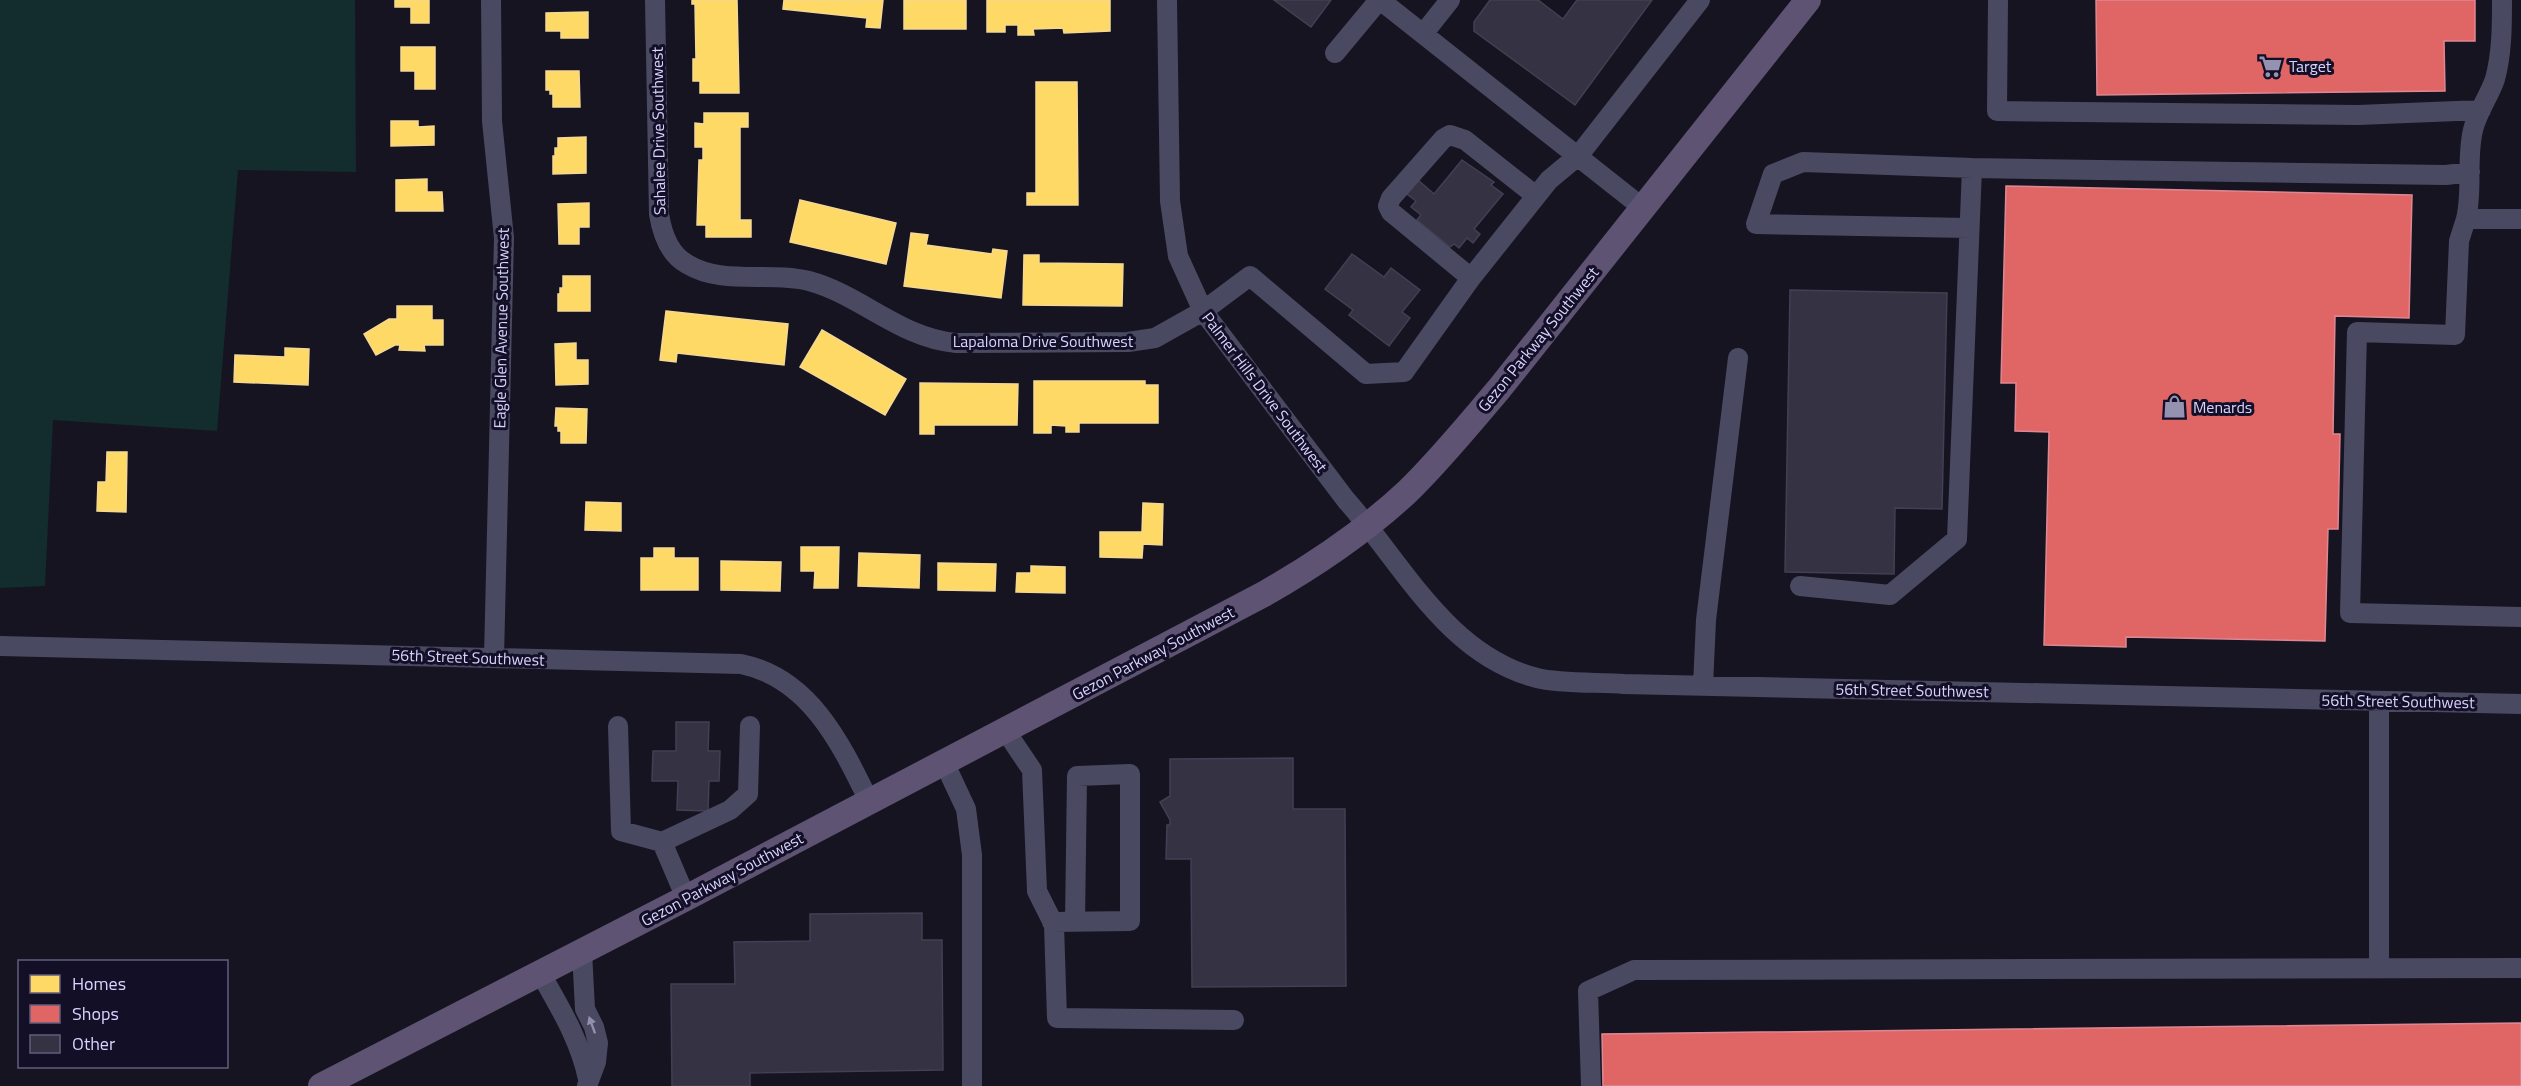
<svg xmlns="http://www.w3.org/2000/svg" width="2521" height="1086" viewBox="0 0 2521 1086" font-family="'Titillium Web',sans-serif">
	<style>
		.green { fill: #132c2d }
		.homes { fill: #ffd966; stroke: #f4d894; stroke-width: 1.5 }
		.shops { fill: #e06666; stroke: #de8794; stroke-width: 1.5 }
		.building { fill: #343243; stroke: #433f54; stroke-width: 1.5 }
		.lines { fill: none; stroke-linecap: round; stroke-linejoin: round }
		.minor { stroke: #4a4962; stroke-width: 20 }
		.major { stroke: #5e5373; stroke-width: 26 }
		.oneway { fill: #928eb0 }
		.labels { text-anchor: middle; stroke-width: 6; stroke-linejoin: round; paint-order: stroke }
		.poi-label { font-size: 16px; fill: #d9d4ff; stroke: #130f26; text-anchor: start }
		.street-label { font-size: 16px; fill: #d9d4ff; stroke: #130f26 }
	</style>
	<rect width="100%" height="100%" fill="#161421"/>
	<path class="green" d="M0,0H355L356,172L238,170L217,431L53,420L45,586L0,588Z"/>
	<path class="homes" d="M395,0H429V23H411V7H395Z
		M692,0H737L739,93H700V81H693V59H696L695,4H692Z
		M784,0H883L880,28L866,27L867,18L783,9Z
		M904,0H966V29H904Z
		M987,0H1110V31L1064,33L1063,28L1033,29L1034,35H1018V25H1005V32H987Z
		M588,12V38H561V31H546V13Z
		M401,47H435V89H415V71H401Z
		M546,71H579L580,107H553V94H550V90H546Z
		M1036,82H1077L1078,205H1027V193H1036Z
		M704,113H748V127H740V220H751V237H706V225H697L699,160H703V147H695V123L704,124Z
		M391,121H418V127L434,126V145L391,146Z
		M586,137V173L553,174V156H555V148H558V138Z
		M427,179V192H442L443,211H396V180Z
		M800,200L896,223L886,264L790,242Z
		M589,203V227H579V244H559L558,204Z
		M911,233L928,235L926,245L992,254L993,249L1007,251L1001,298L904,286Z
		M1024,255H1039V263L1123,264L1122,306L1023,305Z
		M563,276H590V311H558V294H560V288H563Z
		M397,306H432V320H443V345H424L425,351L399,350L400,345H395L376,355L364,334L389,319H397Z
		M666,311L788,324L784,365L677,353L676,362L660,360Z
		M822,330L906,379L885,415L800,367Z
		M576,343V360H588V384L556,385L555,344Z
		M285,348L309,349L308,385L234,382L235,355L285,357Z
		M1034,381H1145V385H1158V423H1079V432H1066V426L1051,425V433H1034Z
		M920,383L1018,384L1017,425H934V434H920Z
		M556,408L587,409L586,443H561V431H558V426H555Z
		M107,452H127L126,512L97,511L98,482H106Z
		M586,502L621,503V531L585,530Z
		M1143,503L1163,504L1162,545L1143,544L1142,558L1100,557V532H1142Z
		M801,547H839L838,588H814L815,571H801Z
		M654,548H674V558H698V590H641V558H654Z
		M859,553L920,555L919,588L858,586Z
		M721,561L781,562L780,591L721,590Z
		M938,563L996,564L995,591L938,590Z
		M1031,566L1065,567V593L1016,592L1017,573H1031Z"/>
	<path class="shops" d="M2096,0H2475V41H2444L2445,91L2097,95Z
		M2006,186L2412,195L2409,318L2335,316L2333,434H2340L2338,529H2328L2325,641L2126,637V647L2044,645L2049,432L2015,431L2016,383H2001Z
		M2521,1023V1086H1603L1602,1034Z"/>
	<path class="building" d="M1274,0H1331L1311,27Z
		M1490,0H1538L1563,19L1577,0H1652L1575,105L1474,31V22Z
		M1462,160L1494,182L1491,185L1503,194L1474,229L1480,234L1473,243L1467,238L1459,248L1454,244L1450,247L1417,220L1421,215L1411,207L1416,201L1407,194L1418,180L1434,194Z
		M1352,254L1384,277L1391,268L1420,290L1402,312L1410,318L1389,346L1349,315L1353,310L1325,289Z
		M1790,290L1947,293L1942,509L1895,508L1894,574L1785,572Z
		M676,722H709L708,751H720L719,781H709L708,811L677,810L678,781H652L653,751H676Z
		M1293,758V809H1345L1346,986L1192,987L1191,859H1166L1167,825H1170V820L1160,802L1170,796V759Z
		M922,913V940H942L943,1070L750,1073V1086H672L671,984H735L734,942L810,941V914Z"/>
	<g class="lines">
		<path class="minor" d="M491,0L492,121L504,238L494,657
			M655,0L659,214C662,233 669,254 687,264C723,286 769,271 809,281C861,295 900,338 956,343L1128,342L1155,338L1203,311L1250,276L1366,374L1404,372L1471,278
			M1167,0L1170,201L1178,256L1203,311L1346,500C1403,564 1447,655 1537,678C1561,684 1599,682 1624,684L2521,704
			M1380,0L1643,208
			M1998,0L1997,111L2358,115L2481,110
			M2502,0C2502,26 2502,53 2495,79C2489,97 2477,112 2473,130C2466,159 2473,190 2466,219H2521
			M1423,34L1450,0
			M1335,53L1379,0
			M1536,196L1465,140L1450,135L1443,139L1391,198L1388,206L1391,212L1471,278L1549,180L1579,155L1700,0
			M2466,219L2459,241L2455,335L2357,332L2350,613L2521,617
			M1969,228L1756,224L1773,174L1803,162L1972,168
			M1800,586L1890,595L1957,539L1972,168L2446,175L2470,172
			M0,646L741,664C810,678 841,744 869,801
			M1703,686L1706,620L1738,358
			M2379,701V968
			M618,726L621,831L662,842L686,898
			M1005,730L1032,770L1037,891L1054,925L1057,1018L1234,1020
			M944,762L966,809L972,855V1086
			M662,842L730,810L748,794L750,726
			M1052,922L1130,921V774L1077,776L1075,922
			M582,952L585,1009L594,1027L598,1043L596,1062L587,1086
			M541,974C560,1008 580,1040 588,1079
			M1591,1086L1588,991L1634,970L2521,968"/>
		<path class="major" d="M321,1086L686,898L1264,594C1315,565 1364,532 1407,492C1440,460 1469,424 1499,389L1808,0"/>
	</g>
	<defs><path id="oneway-solid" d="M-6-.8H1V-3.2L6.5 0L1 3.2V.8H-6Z" transform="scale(1.5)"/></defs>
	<use class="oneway" href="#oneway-solid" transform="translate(592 1025) rotate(-110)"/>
	<defs>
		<symbol id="supermarket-bare" viewBox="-9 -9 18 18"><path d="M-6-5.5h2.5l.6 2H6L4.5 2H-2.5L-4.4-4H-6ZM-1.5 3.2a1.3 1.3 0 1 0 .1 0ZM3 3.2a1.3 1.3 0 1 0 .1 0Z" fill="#9591b1" stroke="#130f26" stroke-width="2.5" paint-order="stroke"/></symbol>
		<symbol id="shop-bare" viewBox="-9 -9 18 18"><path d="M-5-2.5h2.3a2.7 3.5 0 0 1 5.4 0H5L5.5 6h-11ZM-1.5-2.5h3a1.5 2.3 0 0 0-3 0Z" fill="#9591b1" stroke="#130f26" stroke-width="2.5" paint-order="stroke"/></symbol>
	</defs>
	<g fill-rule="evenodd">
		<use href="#supermarket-bare" x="2254" y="50" width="33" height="33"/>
		<use href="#shop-bare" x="2158" y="390" width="33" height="33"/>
	</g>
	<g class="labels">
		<g class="poi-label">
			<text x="2289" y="72">Target</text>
			<text x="2193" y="413">Menards</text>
		</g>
		<g class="street-label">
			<text transform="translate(658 131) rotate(-91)" y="6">Sahalee Drive Southwest</text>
			<text transform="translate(501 328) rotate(-89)" y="6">Eagle Glen Avenue Southwest</text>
			<text transform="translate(1538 339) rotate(-51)" y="6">Gezon Parkway Southwest</text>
			<text x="1043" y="347">Lapaloma Drive Southwest</text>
			<text transform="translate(1265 392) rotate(53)" y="6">Palmer Hills Drive Southwest</text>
			<text transform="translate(1153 653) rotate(-28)" y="6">Gezon Parkway Southwest</text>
			<text transform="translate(468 657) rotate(2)" y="6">56th Street Southwest</text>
			<text transform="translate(1912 690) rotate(1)" y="6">56th Street Southwest</text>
			<text transform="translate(2398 701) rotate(1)" y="6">56th Street Southwest</text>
			<text transform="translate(722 879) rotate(-28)" y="6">Gezon Parkway Southwest</text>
		</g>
	</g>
	<rect x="18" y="960" width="210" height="108" fill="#130f26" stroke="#625e7d" stroke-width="1.5"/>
	<rect x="30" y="975" width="30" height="18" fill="#ffd966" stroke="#625e7d" stroke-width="1.5"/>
	<text x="72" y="990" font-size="18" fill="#d9d4ff">Homes</text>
	<rect x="30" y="1005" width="30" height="18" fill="#e06666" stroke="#625e7d" stroke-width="1.5"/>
	<text x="72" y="1020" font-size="18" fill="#d9d4ff">Shops</text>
	<rect x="30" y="1035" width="30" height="18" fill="#343243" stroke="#625e7d" stroke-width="1.5"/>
	<text x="72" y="1050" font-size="18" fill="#d9d4ff">Other</text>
</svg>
